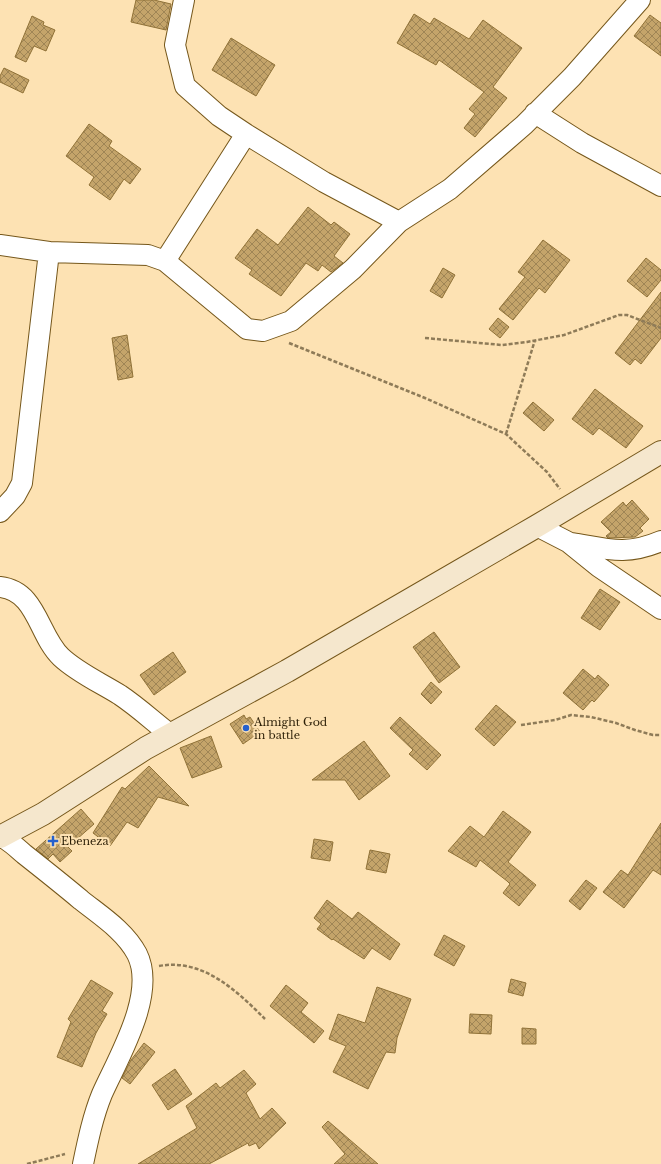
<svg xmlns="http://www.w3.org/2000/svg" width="661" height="1164" viewBox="0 0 661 1164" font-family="'Libre Baskerville',serif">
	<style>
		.building { fill: url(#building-cross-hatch); stroke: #907238 }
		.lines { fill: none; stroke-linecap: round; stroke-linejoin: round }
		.street-casing { stroke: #75571b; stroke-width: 22 }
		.secondary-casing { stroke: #75571b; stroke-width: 24 }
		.path { stroke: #8e7b58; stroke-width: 2.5; stroke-dasharray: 4 2; stroke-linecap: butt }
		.street { stroke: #fff; stroke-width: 20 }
		.secondary { stroke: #f5e7cd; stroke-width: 22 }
		.poi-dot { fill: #2560cd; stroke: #fde2b3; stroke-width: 1.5 }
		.labels { text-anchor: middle; stroke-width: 4; stroke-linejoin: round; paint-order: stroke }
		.poi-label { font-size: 11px; fill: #2c1f07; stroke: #fde2b3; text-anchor: start }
	</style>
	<defs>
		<pattern id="building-cross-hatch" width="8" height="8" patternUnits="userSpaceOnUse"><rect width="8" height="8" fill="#c4a46a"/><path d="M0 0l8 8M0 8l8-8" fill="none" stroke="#9f8555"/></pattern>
	</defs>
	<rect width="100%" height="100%" fill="#fde2b3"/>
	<path class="building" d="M136,0H154L171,4L166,30L131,22Z
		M414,14L430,24L434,18L469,39L483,20L522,48L493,87L507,98L475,137L464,128L475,114L469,109L484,92L439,60L436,65L397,43Z
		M650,15L661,23V56L634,36Z
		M32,16L44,22L43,25L55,30L46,51L34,46L26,62L15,57Z
		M231,38L275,65L256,96L212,70Z
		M4,68L29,80L23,93L0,82V76Z
		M89,124L112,141L109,146L141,169L130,184L124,179L110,200L89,185L94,177L66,156Z
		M308,207L331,225L334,222L350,234L334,256L343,263L331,272L322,265L318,271L306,263L281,296L249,274L252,270L235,258L257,229L278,245Z
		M543,240L570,260L545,293L539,288L513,320L499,309L525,277L518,272Z
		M646,258L661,270V280L647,297L627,281Z
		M443,268L455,275L442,298L430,291Z
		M661,292V338L641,364L635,359L630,365L615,353Z
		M498,318L509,327L500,338L489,329Z
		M127,335L133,377L118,380L112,338Z
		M595,389L643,426L626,448L599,428L593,435L572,419Z
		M533,402L554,420L544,431L523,413Z
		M632,500L649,519L640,528L643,531L635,537L608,538L606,536L611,532L601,522L623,502L626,506Z
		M600,589L620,602L600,630L581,618Z
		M434,632L460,667L439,683L413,647Z
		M173,652L186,672L154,695L140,675Z
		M583,669L595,679L598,675L609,685L594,702L592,700L583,710L563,693Z
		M431,682L442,692L431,704L421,694Z
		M496,705L516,722L494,746L475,729Z
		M244,715L246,719L250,717L260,732L243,744L230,724Z
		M400,717L441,755L427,770L409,754L413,750L390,728Z
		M211,736L222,767L192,778L180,748Z
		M364,741L390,776L359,800L345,780H312Z
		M149,766L189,806L158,797L138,828L127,822L110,846L93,833L122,787L125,789Z
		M81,809L94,824L68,847L72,851L60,862L53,854L48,859L36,849Z
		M503,811L531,832L508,862L536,885L519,906L503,893L510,884L507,881L480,860L476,867L448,851L470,826L484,837Z
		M661,823V875L653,870L624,908L603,892L621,870L628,875Z
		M314,839L333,842L330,861L311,858Z
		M370,850L390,854L386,873L366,869Z
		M586,880L597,888L580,910L569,901Z
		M327,900L352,919L358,912L400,944L390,960L372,948L364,959L333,939L332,940L317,929L321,924L314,918Z
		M444,935L465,946L454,966L434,955Z
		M511,979L526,983L523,996L508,992Z
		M91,980L113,993L102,1011L107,1014L96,1033L82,1067L57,1057L71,1022L68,1019Z
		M286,985L308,1003L301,1012L324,1031L314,1043L270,1006Z
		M377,987L411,999L397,1038L395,1053L386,1052L368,1089L333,1072L346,1046L329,1039L338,1014L365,1023Z
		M470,1014L492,1015L491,1034L469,1033Z
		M522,1028L536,1029V1044H522Z
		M144,1043L155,1052L130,1084L122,1078L131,1060Z
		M175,1069L192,1094L168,1110L152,1085Z
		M244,1070L256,1084L246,1093L260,1119L272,1108L286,1123L259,1149L256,1143L249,1146L248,1143L209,1164H138L197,1128L186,1106L216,1083L220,1088Z
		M328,1121L378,1164H334L345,1154L322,1127Z"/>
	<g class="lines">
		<defs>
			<path id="street" d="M184,0L175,45L185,86L219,116L246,134L324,182L399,222L450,189L524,125L572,77L640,0
				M535,113L582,143L661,186
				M0,245L49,252L22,483L15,496L0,512
				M49,252L148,255L165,261L247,329L263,331L291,321L353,269L399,222
				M165,261L246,134
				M537,526L568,542L599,567L661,609
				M572,543C608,549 626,556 661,541
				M0,587C37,591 38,635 61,657C78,673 101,683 120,695C138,707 154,722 171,735
				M0,836C9,840 17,848 24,854C43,869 62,884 81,900C101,916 125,931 137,954C157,994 118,1058 102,1094C93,1116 88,1140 83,1164"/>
			<path id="secondary" d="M0,837L43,814L146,748L287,671L537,526L661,452"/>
		</defs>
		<use href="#street" class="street-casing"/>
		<use href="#secondary" class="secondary-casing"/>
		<path class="path" d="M425,338L502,345L527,342L564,335L619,315H627L661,328
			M289,343L425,398L506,434L547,472L560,489
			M506,434L535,340
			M521,725L555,720L571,715L591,717L616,723L635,730L653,735H661
			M159,966C203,958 237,991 265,1019
			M27,1164L65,1154"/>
		<use href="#street" class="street"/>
		<use href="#secondary" class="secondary"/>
	</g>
	<g class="poi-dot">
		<circle cx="246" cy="728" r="4"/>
		<path d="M51 835h4v4h4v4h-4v4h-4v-4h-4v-4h4z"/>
	</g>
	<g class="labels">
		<g class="poi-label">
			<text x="254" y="726">Almight God<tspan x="254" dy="13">in battle</tspan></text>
			<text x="61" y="845">Ebeneza</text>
		</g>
	</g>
</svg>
